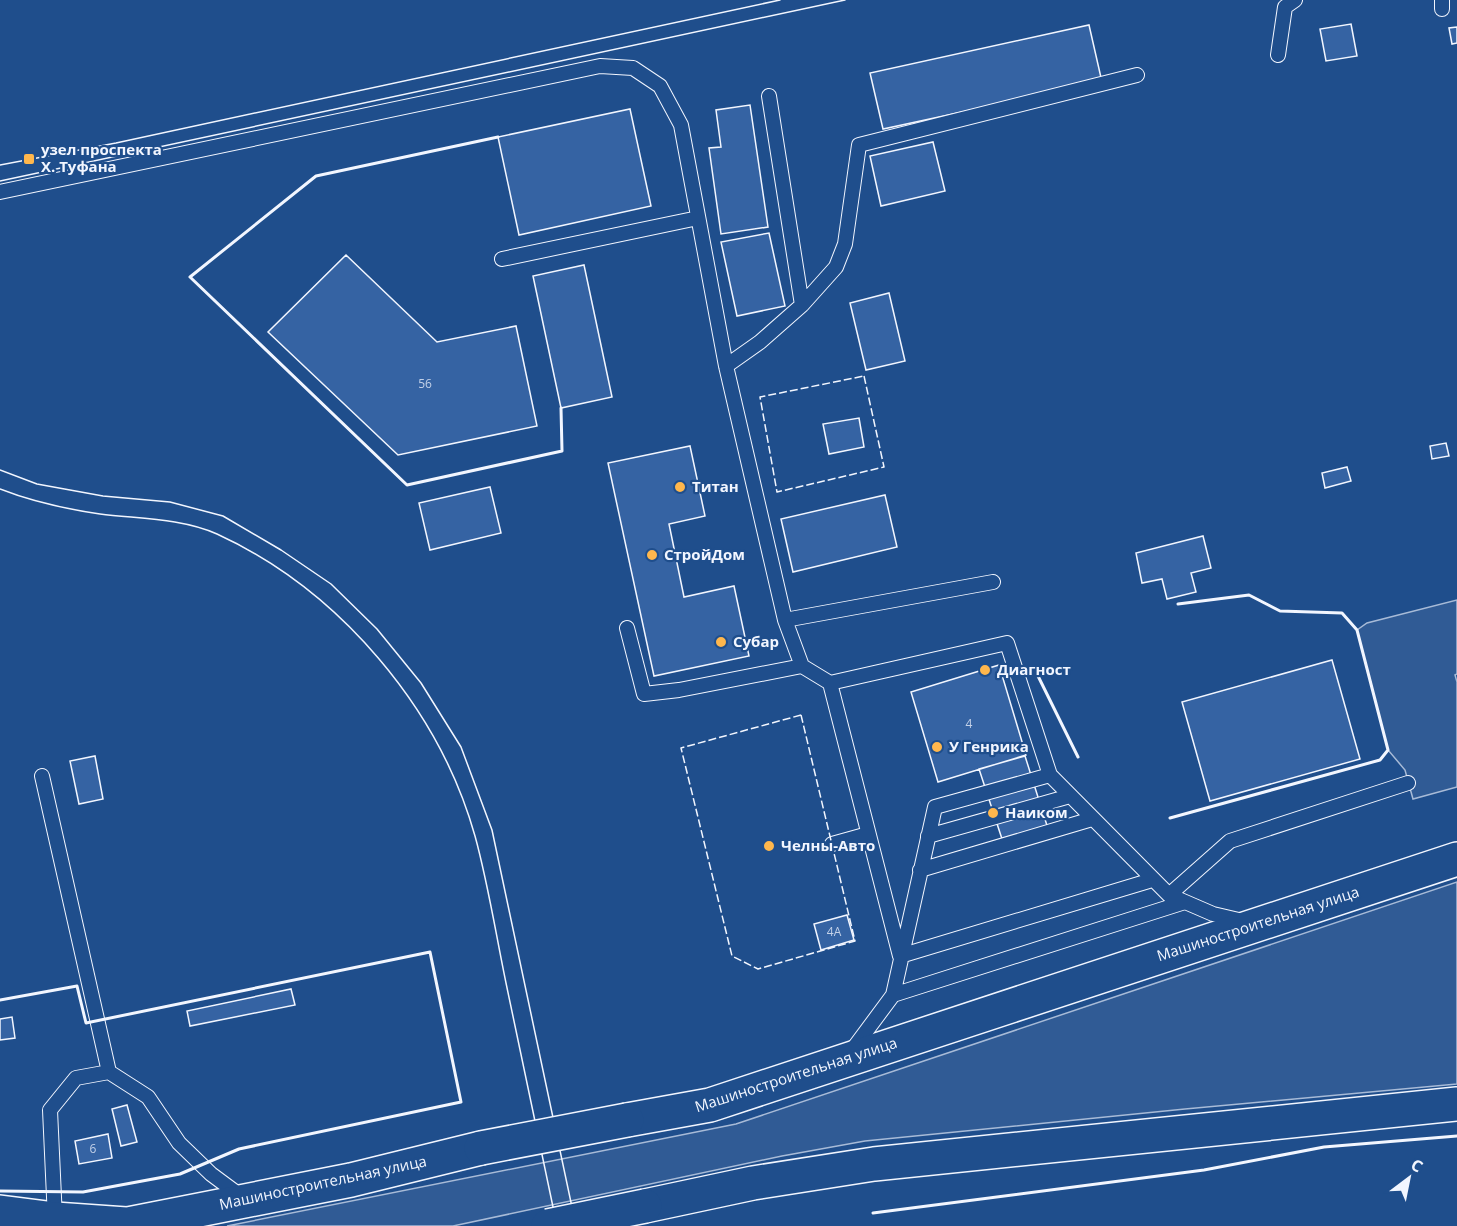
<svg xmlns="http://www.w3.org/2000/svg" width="1457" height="1226" viewBox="0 0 1457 1226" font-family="'Open Sans',sans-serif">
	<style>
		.built { fill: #305b95; stroke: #a8bbd7; stroke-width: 1.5 }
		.building { fill: #3563a3; stroke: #f2f6ff; stroke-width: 1.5 }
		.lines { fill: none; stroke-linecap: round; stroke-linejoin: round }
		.lane-casing { stroke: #f2f6ff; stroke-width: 16 }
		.primary-casing { stroke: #f2f6ff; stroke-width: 36 }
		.lane { stroke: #1f4e8c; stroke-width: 14 }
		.primary { stroke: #1f4e8c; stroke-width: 33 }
		.tram { stroke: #f2f6ff; stroke-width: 1.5 }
		.primary-bridge-casing { stroke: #f2f6ff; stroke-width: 36; stroke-linecap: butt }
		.primary-bridge { stroke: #1f4e8c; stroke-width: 33 }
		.fence { stroke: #f2f6ff; stroke-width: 1.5; stroke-dasharray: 8 3; stroke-linecap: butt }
		.wall { stroke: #f2f6ff; stroke-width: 3 }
		.poi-dot { fill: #ffb74d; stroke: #1f4e8c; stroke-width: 2 }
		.labels { text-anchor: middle; stroke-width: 4.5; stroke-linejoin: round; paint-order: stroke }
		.number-label { font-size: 12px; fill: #c3d1e8 }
		.poi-label { font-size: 15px; font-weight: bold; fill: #f2f6ff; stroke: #1f4e8c; text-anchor: start }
		.street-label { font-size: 15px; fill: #f2f6ff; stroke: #1f4e8c }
	</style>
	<rect width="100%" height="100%" fill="#1f4e8c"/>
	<path class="built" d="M1457,600V674L1455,675L1457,682V787L1413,799L1405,770L1388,750L1357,630L1367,623Z
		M1457,882V1084L1185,1109L865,1141L782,1156L453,1226H227L736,1124Z"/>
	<path class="building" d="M1351,24L1357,56L1326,61L1320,29Z
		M1089,25L1102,82L883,129L870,73Z
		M1457,27V43L1452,44L1449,28Z
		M750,105L768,227L721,234L709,148L721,147L716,110Z
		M630,109L651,206L519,235L498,137Z
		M933,142L945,191L881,206L870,156Z
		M769,233L785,306L737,316L721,242Z
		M346,255L437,342L516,326L537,426L398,455L268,332Z
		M584,265L612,397L561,408L533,276Z
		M889,293L905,361L866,370L850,303Z
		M859,418L864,447L829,454L823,424Z
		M1446,443L1449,456L1432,459L1430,446Z
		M690,446L705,516L669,524L684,597L734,586L749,656L654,676L608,463Z
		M1347,467L1351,481L1325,488L1322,473Z
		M490,487L501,533L430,550L419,503Z
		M885,495L897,547L793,572L781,519Z
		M1203,536L1211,568L1191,573L1196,592L1167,599L1162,579L1142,583L1136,553Z
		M1332,660L1360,759L1210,801L1182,702Z
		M999,665L1026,755L938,782L911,692Z
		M95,756L103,799L79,804L70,761Z
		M1025,756L1050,835L1005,848L979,769Z
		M847,915L854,940L821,950L814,924Z
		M291,989L295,1005L190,1026L187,1011Z
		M12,1017L15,1038L0,1040V1019Z
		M127,1105L137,1142L121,1146L112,1109Z
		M108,1134L112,1158L79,1164L75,1141Z"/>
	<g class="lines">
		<defs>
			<path id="lane" d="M1442,9V0
				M1278,55L1285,7L1295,0
				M0,192L600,66L633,68L660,86L681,125L726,366L785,620
				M502,259L698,218
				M802,305L836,267L845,244L859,145L1137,75
				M726,366L760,342L802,305L769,96
				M627,628L644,694L679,690L802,666
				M830,683L802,666L785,620L993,582
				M1050,775L1007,643L830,683L900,956L1152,880
				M42,776L109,1072
				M928,836L1070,796
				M832,844L868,834
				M920,870L1092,819
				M1169,895L1230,841L1408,783
				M893,995L1185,902
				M850,1053L893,995L935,807L1050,775L1169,895L1213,914L1243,921
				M55,1219L50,1110L76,1078L109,1072L148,1097L179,1143L211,1174L242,1197"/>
			<path id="primary" d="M627,1120L710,1105L1457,859
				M645,1206L753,1183L874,1164L1457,1104
				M0,1212L55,1219L126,1224
				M118,1226L351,1180L481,1148"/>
		</defs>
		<use href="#lane" class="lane-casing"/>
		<use href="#primary" class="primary-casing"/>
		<use href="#lane" class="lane"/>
		<use href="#primary" class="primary"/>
		<path class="tram" d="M0,165L116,143L780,0
			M0,181L845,0
			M0,470L37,484L103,496L170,502L223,516L281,550L331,584L377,629L421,683L461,747L492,830L576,1226
			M0,489C33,502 66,509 100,514C139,519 180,518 217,534C339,590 439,708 475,836C488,883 496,935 506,983C523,1064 540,1145 557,1226"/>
		<defs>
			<path id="primary-bridge" d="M481,1148L627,1120
				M548,1226L645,1206"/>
		</defs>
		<use href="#primary-bridge" class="primary-bridge-casing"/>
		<use href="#primary-bridge" class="primary-bridge"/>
		<path class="fence" d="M864,376L884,467L777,492L760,397Z
			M801,715L855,941L758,969L732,956L681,748Z"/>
		<path class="wall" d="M498,137L316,176L190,277L407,485L562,451L561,408
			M1038,676L1078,757
			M1170,818L1380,760L1388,750L1357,630L1342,613L1280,611L1249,595L1178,604
			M0,1000L77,986L86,1023L430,952L461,1102L239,1149L180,1174L83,1192L0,1191
			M873,1213L1204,1170L1324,1147L1457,1136"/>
	</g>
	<g class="poi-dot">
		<rect x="23" y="153" width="12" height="12" rx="3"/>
		<circle cx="680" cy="487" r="6"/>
		<circle cx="652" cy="555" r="6"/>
		<circle cx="721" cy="642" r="6"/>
		<circle cx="985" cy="670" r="6"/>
		<circle cx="937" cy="747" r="6"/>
		<circle cx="993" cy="813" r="6"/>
		<circle cx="769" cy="846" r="6"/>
	</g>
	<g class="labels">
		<g class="number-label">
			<text x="425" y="388">56</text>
			<text x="969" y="728">4</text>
			<text x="834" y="936">4А</text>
			<text x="93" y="1153">6</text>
		</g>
		<g class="poi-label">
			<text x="41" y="155">узел проспекта<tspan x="41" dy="17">Х. Туфана</tspan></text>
			<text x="692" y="492">Титан</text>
			<text x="664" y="560">СтройДом</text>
			<text x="733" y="647">Субар</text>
			<text x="997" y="675">Диагност</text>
			<text x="949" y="752">У Генрика</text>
			<text x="1005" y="818">Наиком</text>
			<text x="781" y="851">Челны-Авто</text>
		</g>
		<g class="street-label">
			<text transform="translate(1258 924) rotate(-18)" y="5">Машиностроительная улица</text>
			<text transform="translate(796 1075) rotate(-18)" y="5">Машиностроительная улица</text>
			<text transform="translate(323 1183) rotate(-12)" y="5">Машиностроительная улица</text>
		</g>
	</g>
	<g transform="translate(1409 1178) rotate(32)" stroke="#1f4e8c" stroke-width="4.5" paint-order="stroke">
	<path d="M0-4.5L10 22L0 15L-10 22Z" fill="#f2f6ff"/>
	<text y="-9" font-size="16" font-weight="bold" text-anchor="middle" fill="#f2f6ff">С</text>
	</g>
</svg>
